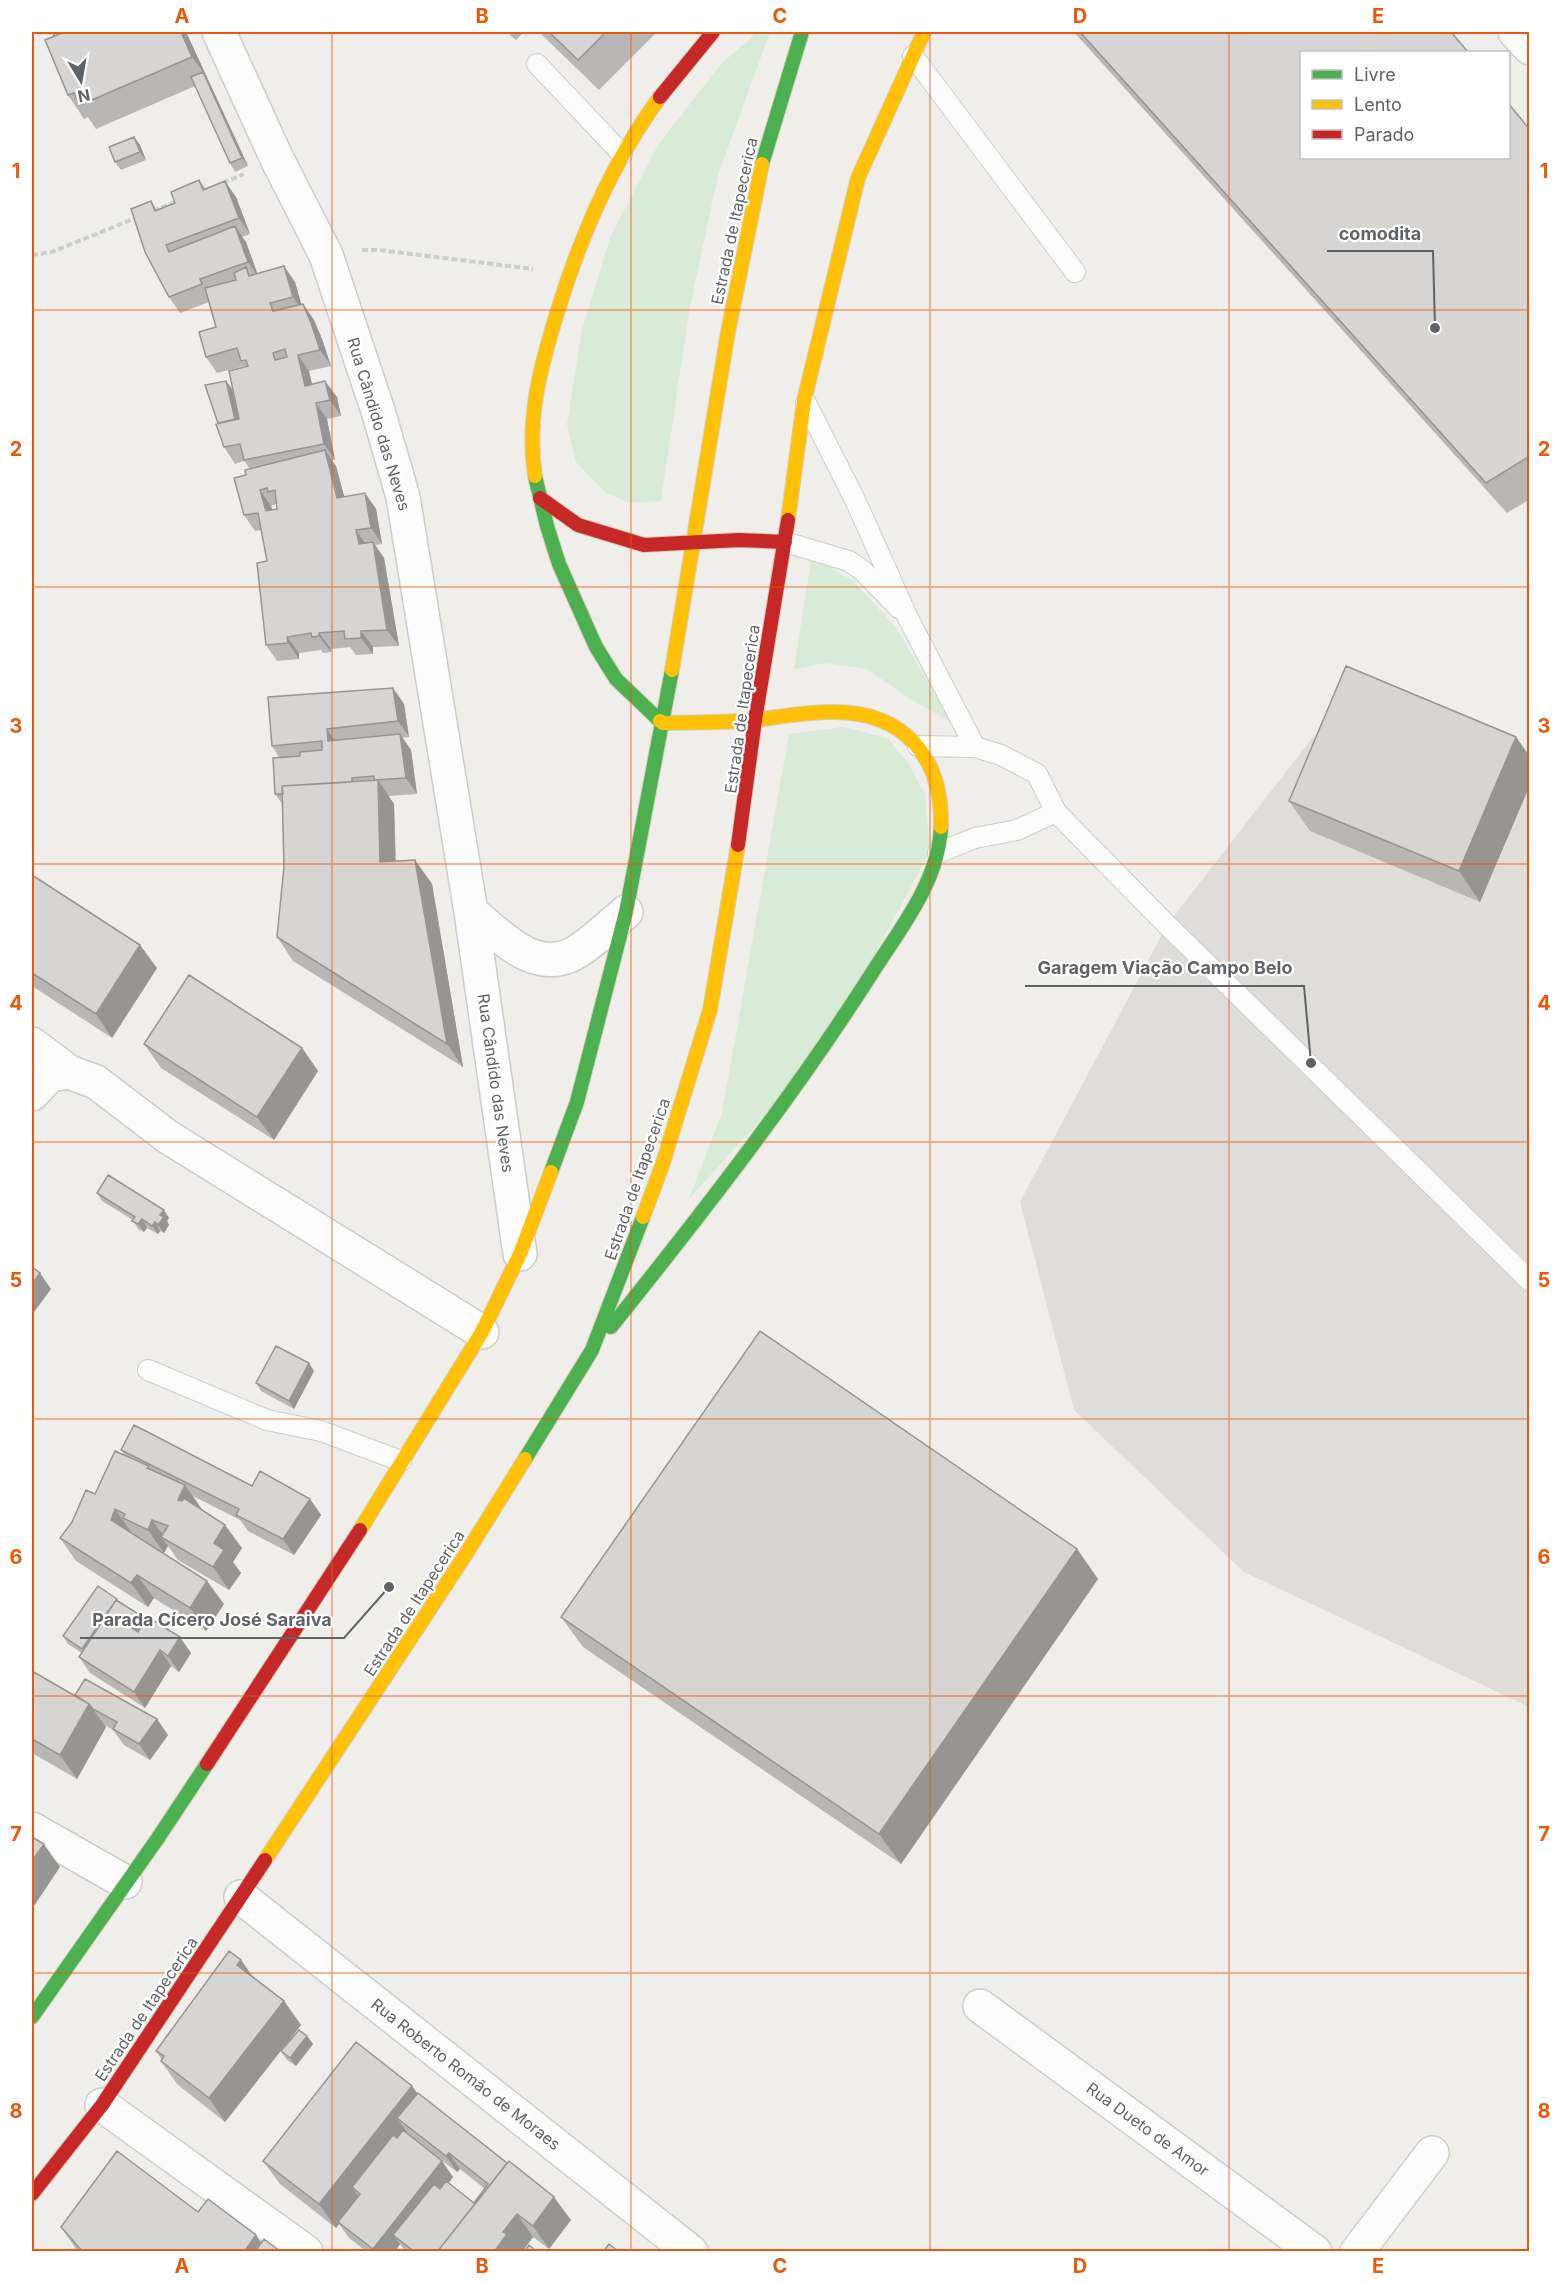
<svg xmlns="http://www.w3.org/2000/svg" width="1561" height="2283" viewBox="0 0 1561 2283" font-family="Inter,sans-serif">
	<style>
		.industrial { fill: #dfddda }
		.green { fill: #d8ebd6 }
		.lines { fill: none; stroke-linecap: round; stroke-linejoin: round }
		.lane-casing { stroke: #cbcccc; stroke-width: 22 }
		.street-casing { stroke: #cbcccc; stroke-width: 36 }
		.fast-casing { stroke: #d7ceb8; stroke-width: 16 }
		.slow-casing { stroke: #d7ceb8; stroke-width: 16 }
		.jam-casing { stroke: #d7ceb8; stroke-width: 16 }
		.path { stroke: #cacfcc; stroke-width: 4; stroke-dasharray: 6 3; stroke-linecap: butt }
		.lane { stroke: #fdfcfc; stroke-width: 20 }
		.street { stroke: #fdfcfc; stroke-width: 33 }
		.fast { stroke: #4caf50; stroke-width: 14 }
		.slow { stroke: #ffc107; stroke-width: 14 }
		.jam { stroke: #c62828; stroke-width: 14 }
		.wall { fill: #b8b7b5; fill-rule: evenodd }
		.shaded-wall { fill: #969594 }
		.building { fill: #d6d5d3; stroke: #969594; stroke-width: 1.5; fill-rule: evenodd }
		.grid { fill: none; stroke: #e8590c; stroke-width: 1.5; stroke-opacity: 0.55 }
		.labels { text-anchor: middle; stroke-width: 4.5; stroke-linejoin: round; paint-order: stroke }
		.street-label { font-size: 16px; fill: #5f6368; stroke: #fff }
		.leader { fill: none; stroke: #5f6368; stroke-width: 2 }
		.callout-dot { fill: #5f6368; stroke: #fff; stroke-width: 2 }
		.callout-label { font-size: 18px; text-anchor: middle; font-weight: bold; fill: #5f6368; stroke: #fff; stroke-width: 4.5; stroke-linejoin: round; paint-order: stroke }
		.neatline { fill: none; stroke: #e8590c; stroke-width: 2 }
		.grid-label { font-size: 20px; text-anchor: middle; font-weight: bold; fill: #e8590c }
	</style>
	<rect width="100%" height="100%" fill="#efeeea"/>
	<path class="industrial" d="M1355,683L1529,755V1707L1244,1572L1074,1410L1020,1202L1167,925Z"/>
	<path class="green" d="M758,32H770L718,175L689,312L661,501L629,503L605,492L576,462L567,424L582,330L610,238L658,145L721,64Z
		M816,558L853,581L897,629L951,722L915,702L867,669L826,663L794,669L811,561Z
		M844,727L887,738L907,761L925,794L930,851L824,1050L689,1199L722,1113L789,734Z"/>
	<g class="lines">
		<defs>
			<path id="lane" d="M913,56L1075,272
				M537,64L622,154
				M806,403L856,502L908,618L975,747
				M785,542L849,561L863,571L899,608
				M918,746L975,747L1001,755L1037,774L1056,812L1167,925L1530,1281
				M938,853L975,838L1017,830L1056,812
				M148,1370L267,1420L321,1431L401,1461"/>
			<path id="street" d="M219,32L277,159L326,255L379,414L403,497L471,912L520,1254
				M1515,32L1530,48
				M471,912C499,934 532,973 571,955C585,949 613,923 626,912
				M32,1044L69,1072
				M32,1094L50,1075L69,1072L96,1082L168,1137L482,1332
				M32,1829L125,1882
				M241,1897L691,2252
				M980,2006L1315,2252
				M102,2105L306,2252
				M1357,2252L1432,2153"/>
			<path id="fast" d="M762,164L802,32
				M535,476L547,526L559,564L596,647L616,679L660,721
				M551,1172L577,1102L626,912L672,670
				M611,1327C703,1212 793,1097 872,973C900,929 939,881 941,827
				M525,1459L592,1350L643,1217
				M32,2017L158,1838L207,1764"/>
			<path id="slow" d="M535,476C526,418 541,365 558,310C581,235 613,161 660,97
				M788,520L804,401L858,178L924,32
				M672,670L728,332L762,164
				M660,721L663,723C693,722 724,723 754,720C780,717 805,712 831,712C903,711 943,756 941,827
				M643,1217L662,1166L710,1010L738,845
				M360,1530L482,1332L520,1254L551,1172
				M265,1860L466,1554L525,1459"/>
			<path id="jam" d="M660,97L713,32
				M540,498L578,525L644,545L739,540L785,542
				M738,845L755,720L788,520
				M207,1764L360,1530
				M32,2194L102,2105L265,1860"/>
		</defs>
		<use href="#lane" class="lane-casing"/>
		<use href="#street" class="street-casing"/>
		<use href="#fast" class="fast-casing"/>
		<use href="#slow" class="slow-casing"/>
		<use href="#jam" class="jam-casing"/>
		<path class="path" d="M223,183L244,174
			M153,211L180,200
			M362,250H379L533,269
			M32,255L52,252L138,217"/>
		<use href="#lane" class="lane"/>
		<use href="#street" class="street"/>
		<use href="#fast" class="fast"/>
		<use href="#slow" class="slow"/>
		<use href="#jam" class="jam"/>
	</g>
	<path class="wall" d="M48,32H186L248,166L235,172L230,163L195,86L96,129L88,117L84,119L68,95L54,36L53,33L50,35Z
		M507,32H524L516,40Z
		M539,32H657L599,90Z
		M1074,32H1451L1530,130V499L1507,513Z
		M134,137L140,145L146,160L121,170L115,162Z
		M199,180L206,189L236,197L250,234L242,237L246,242L257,273L295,282L301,304H303L314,320L322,339L331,366L309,371L312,384L337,397L341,416L327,419L335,460H332L336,466L344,497L365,493L376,509L382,544L375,545L384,558L399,646L373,647V654L356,655L350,647L331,649V652L323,653L321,650L299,653V659L277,661L266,645L267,561L261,530L255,531L244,515L246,475L250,469L244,461L235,464L224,447L218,423L226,381L232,389L238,413L245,367L244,366L217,373L206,357L216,327L209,302L180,313L169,297L151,201L157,210L175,203ZM276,504L277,509L272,510L271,506Z
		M393,688L404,704L409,737L402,738L411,750L417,794L388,796L394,804L396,861L415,860L432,884L463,1067L293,961L277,937L284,867L283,805L275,794L279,757L272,746Z
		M1516,737L1530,757V785L1480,902L1310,831L1289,801Z
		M32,875L157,968L112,1038L32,986Z
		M144,1044L302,1048L318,1071L274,1140L161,1068Z
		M97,1193L169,1218L167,1221L169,1225L164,1233L160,1231L158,1234L147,1228L144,1232L138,1229L133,1220L102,1201Z
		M314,1371L294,1409L261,1391L256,1383Z
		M121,1450L252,1486L310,1499L321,1515L294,1555L248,1531L240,1520L193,1496L201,1508V1509L242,1548L233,1562L241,1573L229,1590L178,1560L168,1546L164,1553L160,1551L224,1604L206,1631L154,1598L148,1607L76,1561L60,1538L95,1494L125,1455Z
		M1077,1549L1098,1579L901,1864L583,1647L561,1617Z
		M117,1599L119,1601L137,1613L144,1623L191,1653L179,1672L171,1666L145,1708L90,1673L79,1657L82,1653L68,1644L63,1636Z
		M32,1671L75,1695L168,1735L150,1760L124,1745L113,1730L105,1725L106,1727L77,1779L32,1753Z
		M241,1960L252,1976L284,2001L301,2025L225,2122L177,2084L161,2061L162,2060L156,2051Z
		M307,2036L313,2044L296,2066L287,2060L281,2051Z
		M418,2093L571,2220L549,2249L533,2237L522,2252H406L400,2244L395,2252H367L349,2238L339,2224L336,2228L280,2184L263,2161ZM418,2142L457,2172L460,2169L485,2189L474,2203L449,2183L453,2177L442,2161Z
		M198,2212L256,2235L261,2243L281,2252H78L61,2227Z"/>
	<path class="shaded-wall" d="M181,32H186L248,166L242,158L203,72L192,57Z
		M134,137L140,145L146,160L140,152Z
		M225,181L236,197L250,234L239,218Z
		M235,226L246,242L259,278L248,262Z
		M284,266L295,282L304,313L293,297Z
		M303,304L314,320L322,339L331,366L320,350Z
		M298,355L309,371L316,402L305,386Z
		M226,381L232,389L243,437L238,428Z
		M325,381L337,397L341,416L330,400Z
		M316,403L327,419L335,460L324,444Z
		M325,450L336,466L349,514L337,498Z
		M260,490L271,506L277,527L266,511Z
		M365,493L376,509L382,544L371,528Z
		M356,530L367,546L359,544Z
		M373,542L384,558L399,646L387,630Z
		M361,631L373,647V654L361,638Z
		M319,633L331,649V652L319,636Z
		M287,637L299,653V659L288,643Z
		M393,688L404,704L409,737L398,721Z
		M327,729L338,745L328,741Z
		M400,734L411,750L417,794L406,778Z
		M1516,737L1530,757V785L1480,902L1459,871Z
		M378,780L394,804L396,885L380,862Z
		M415,860L432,884L463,1067L447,1044Z
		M140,945L157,968L112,1038L96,1014Z
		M302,1048L318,1071L274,1140L257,1117Z
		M164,1210L169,1218L167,1221L169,1225L164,1233L158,1225L160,1215Z
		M142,1219L147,1228L144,1232L138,1224Z
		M155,1222L160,1231L158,1234L152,1226Z
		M40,1273L51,1289L32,1315V1284Z
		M309,1363L314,1371L294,1409L289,1401Z
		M185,1485L201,1508L195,1523L178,1500Z
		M310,1499L321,1515L294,1555L283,1539Z
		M115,1509L132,1533L111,1520Z
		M152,1520L166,1539L161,1537L168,1546L164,1553L148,1530Z
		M225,1525L242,1548L233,1562L241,1573L229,1590L213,1567L214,1543Z
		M1077,1549L1098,1579L901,1864L879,1834Z
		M137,1575L154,1598L148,1607L131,1583Z
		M207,1581L224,1604L206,1631L190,1608Z
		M137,1613L148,1629L140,1642L129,1626Z
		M180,1637L191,1653L179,1672L168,1656Z
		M160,1650L171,1666L145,1708L134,1692Z
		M89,1704L106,1727L77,1779L60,1755Z
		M157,1719L168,1735L150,1760L139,1744Z
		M44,1844L60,1867L32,1909V1861Z
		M241,1960L257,1983L237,1965Z
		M284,2001L301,2025L225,2122L209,2098Z
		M307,2036L313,2044L296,2066L290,2058Z
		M412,2086L429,2109L397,2118L409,2135L352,2187L359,2198L336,2228L319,2204Z
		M449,2153L460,2169L457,2172L446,2156Z
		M442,2161L453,2177L402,2242L393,2235L400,2244L395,2252H375L373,2249Z
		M554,2197L571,2220L549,2249L533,2226Z
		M517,2214L533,2237L522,2252H494L503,2232Z
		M256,2235L267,2252H244Z"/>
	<path class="building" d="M53,32H64L54,36Z
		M64,32H181L192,57L80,105L74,93L68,95L45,40Z
		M549,32H606L578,60Z
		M1080,32H1451L1468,52H1302V158H1509V104L1530,130V456L1486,483Z
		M203,72L242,158L230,163L191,77Z
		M134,137L140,152L115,162L109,147Z
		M199,180L203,190L225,181L239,218L166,245L169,252L235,226L248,262L200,279L202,284L169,297L145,252L131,209L151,201L155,211L175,203L171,192Z
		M284,266L293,297L270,303L273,311L303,304L311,323L320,350L298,355L305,386L325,381L330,400L316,403L324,444L244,460L240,444L224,447L216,424L239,419L229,371L248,366L246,360L241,361L237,348L206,357L199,332L216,327L205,288L236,280L234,273L246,267L249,276ZM285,349L287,357L275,360L273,353Z
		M226,381L235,419L218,423L205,385Z
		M325,450L337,498L365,493L371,528L356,530L359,544L373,542L387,630L361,631V638L345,639L344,631L319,633V636L312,637L311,633L287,637L288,643L266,645L257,563L267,561L258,513L244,515L234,478L246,475L245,470ZM267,488L268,492L275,490L277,509L266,511L260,490Z
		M1346,666L1516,737L1459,871L1289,801Z
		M393,688L398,721L327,729L328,741L400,734L406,778L374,780V776L352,778V782L282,786L283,794H275L273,758L300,756V752L322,750V741L272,746L268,697Z
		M378,780L380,862L415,860L447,1044L277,937L284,867L282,786Z
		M32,875L140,945L96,1014L32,973Z
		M189,975L302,1048L257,1117L144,1044Z
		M108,1175L164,1210L160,1215L164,1217L158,1225L155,1222L152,1226L142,1219L138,1224L132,1221L135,1217L97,1193Z
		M32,1267L40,1273L32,1284Z
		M760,1331L1077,1549L879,1834L561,1617Z
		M276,1346L309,1363L289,1401L256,1383Z
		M134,1425L252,1486L260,1471L310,1499L283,1539L236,1515L239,1509L121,1450Z
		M115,1451L149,1466L147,1468L185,1485L178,1500L182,1501L184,1498L225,1525L214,1543L224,1550L213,1567L161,1537L168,1526L152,1520L148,1530L123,1518L125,1514L115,1509L111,1520L207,1581L190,1608L137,1575L131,1583L60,1538L72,1522L86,1490L95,1494Z
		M98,1586L117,1599L116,1600L82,1649L63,1636Z
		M116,1600L137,1613L129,1626L138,1632L148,1617L180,1637L168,1656L160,1650L134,1692L79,1657Z
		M32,1671L89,1704L60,1755L32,1739Z
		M85,1679L157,1719L139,1744L113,1729L117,1722L93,1709L89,1704L75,1695Z
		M32,1837L44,1844L32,1861Z
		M229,1951L241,1960L237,1965L284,2001L209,2098L161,2061L164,2056L156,2051Z
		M299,2030L307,2036L290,2058L281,2051Z
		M356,2042L412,2086L319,2204L263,2161Z
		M418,2093L507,2163L437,2252H415L393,2235L434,2184L440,2189L446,2181L474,2203L488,2184L449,2153L446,2156L397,2118Z
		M403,2130L442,2161L373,2249L338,2222L360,2194L352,2187L393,2135L397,2138Z
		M117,2151L198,2212L208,2199L256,2235L244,2252H83L61,2227Z
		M509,2161L554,2197L533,2226L517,2214L503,2232L507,2234L494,2252H437Z
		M264,2239L281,2252H255Z
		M609,2244L619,2252H603Z
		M529,2245L537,2252H524Z"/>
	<path class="grid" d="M332,32V2252M631,32V2252M930,32V2252M1229,32V2252M32,310H1530M32,587H1530M32,864H1530M32,1142H1530M32,1419H1530M32,1696H1530M32,1973H1530"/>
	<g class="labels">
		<g class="street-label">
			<text transform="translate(734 221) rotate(-78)" y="6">Estrada de Itapecerica</text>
			<text transform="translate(379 424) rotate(73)" y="6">Rua Cândido das Neves</text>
			<text transform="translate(742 709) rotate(-82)" y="6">Estrada de Itapecerica</text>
			<text transform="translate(496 1083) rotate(82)" y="6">Rua Cândido das Neves</text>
			<text transform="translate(637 1179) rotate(-71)" y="6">Estrada de Itapecerica</text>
			<text transform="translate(414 1603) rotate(-57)" y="6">Estrada de Itapecerica</text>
			<text transform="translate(146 2009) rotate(-56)" y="6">Estrada de Itapecerica</text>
			<text transform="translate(466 2074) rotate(38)" y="6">Rua Roberto Romão de Moraes</text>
			<text transform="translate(1148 2129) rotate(36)" y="6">Rua Dueto de Amor</text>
		</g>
	</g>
	<path class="leader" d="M1435 328L1433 251H1327M1311 1063L1304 986H1025M389 1587L344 1638H80"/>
	<g class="callout-dot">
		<circle cx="1435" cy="328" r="6"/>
		<circle cx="1311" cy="1063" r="6"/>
		<circle cx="389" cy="1587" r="6"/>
	</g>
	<g class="callout-label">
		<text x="1380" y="240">comodita</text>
		<text x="1165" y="974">Garagem Viação Campo Belo</text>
		<text x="212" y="1626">Parada Cícero José Saraiva</text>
	</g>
	<rect width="1561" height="2283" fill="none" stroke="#ffffff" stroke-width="66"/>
	<rect x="1300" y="51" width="210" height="108" fill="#ffffff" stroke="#bfc1c3" stroke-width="1.5"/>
	<rect x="1312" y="70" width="30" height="9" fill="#4caf50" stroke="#bfc1c3" stroke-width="1.5"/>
	<text x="1354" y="81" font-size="18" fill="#5f6368">Livre</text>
	<rect x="1312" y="100" width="30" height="9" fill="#ffc107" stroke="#bfc1c3" stroke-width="1.5"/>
	<text x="1354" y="111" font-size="18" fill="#5f6368">Lento</text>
	<rect x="1312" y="130" width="30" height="9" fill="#c62828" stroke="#bfc1c3" stroke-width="1.5"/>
	<text x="1354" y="141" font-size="18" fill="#5f6368">Parado</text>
	<g transform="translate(81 81) rotate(169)" stroke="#ffffff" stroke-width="4.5" paint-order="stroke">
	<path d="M0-4.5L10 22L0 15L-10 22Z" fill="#5f6368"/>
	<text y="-9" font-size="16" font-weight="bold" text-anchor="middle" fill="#5f6368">N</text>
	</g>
	<rect x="33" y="33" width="1495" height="2217" class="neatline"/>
	<g class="grid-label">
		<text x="182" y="23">A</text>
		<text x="482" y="23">B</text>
		<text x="780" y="23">C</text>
		<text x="1080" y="23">D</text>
		<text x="1378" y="23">E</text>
		<text x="16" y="178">1</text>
		<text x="1544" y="178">1</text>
		<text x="16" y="456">2</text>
		<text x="1544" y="456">2</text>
		<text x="16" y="733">3</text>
		<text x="1544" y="733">3</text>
		<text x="16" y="1010">4</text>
		<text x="1544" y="1010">4</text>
		<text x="16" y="1287">5</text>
		<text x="1544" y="1287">5</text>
		<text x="16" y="1564">6</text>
		<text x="1544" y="1564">6</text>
		<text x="16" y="1841">7</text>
		<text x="1544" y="1841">7</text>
		<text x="16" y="2118">8</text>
		<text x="1544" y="2118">8</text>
		<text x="182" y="2273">A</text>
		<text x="482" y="2273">B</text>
		<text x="780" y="2273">C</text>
		<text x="1080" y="2273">D</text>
		<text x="1378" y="2273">E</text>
	</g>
</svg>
